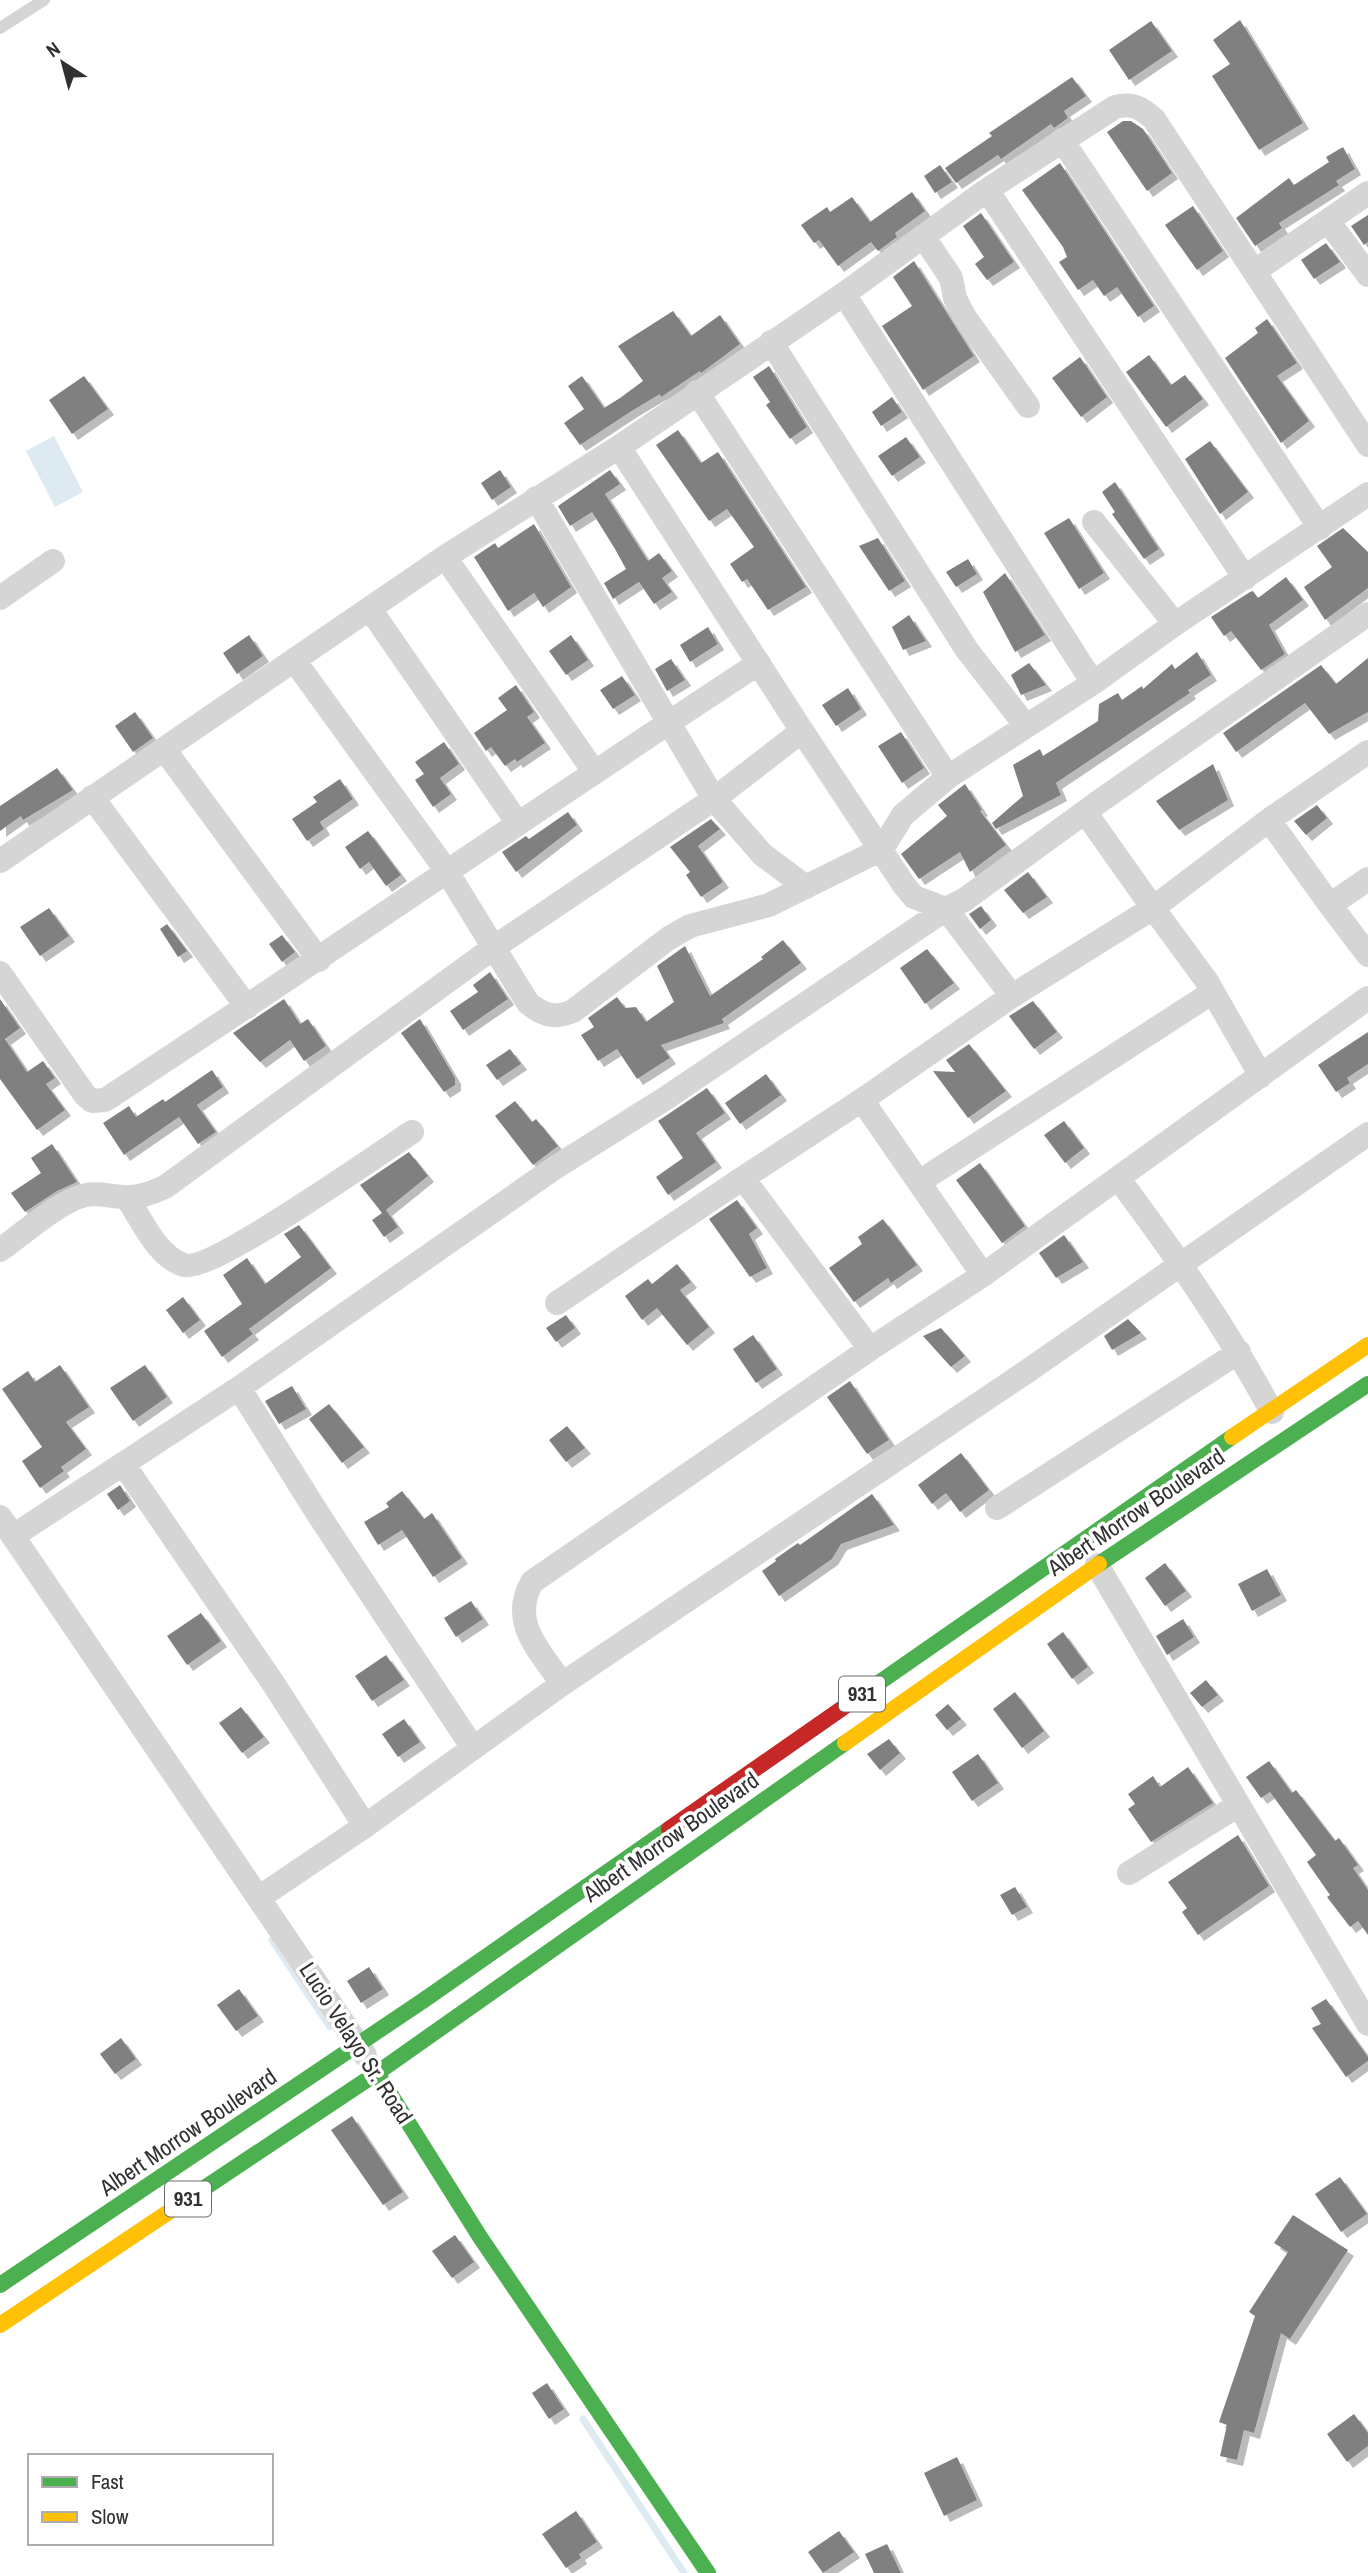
<svg xmlns="http://www.w3.org/2000/svg" width="1368" height="2573" viewBox="0 0 1368 2573" font-family="'Archivo Narrow',sans-serif">
	<style>
		.water { fill: #ddeaf2 }
		.lines { fill: none; stroke-linecap: round; stroke-linejoin: round }
		.stream { stroke: #ddeaf2; stroke-width: 7 }
		.building { fill: #808080; filter: url(#shadow) }
		.lane { stroke: #d5d5d5; stroke-width: 12 }
		.street { stroke: #d5d5d5; stroke-width: 24 }
		.fast { stroke: #4caf50; stroke-width: 16 }
		.slow { stroke: #ffc107; stroke-width: 16 }
		.jam { stroke: #c62828; stroke-width: 16 }
		.labels { text-anchor: middle; stroke-width: 7; stroke-linejoin: round; paint-order: stroke }
		.shield { fill: #fff; stroke: #6f6f6f; stroke-width: 2 }
		.shield-label { font-size: 21px; font-weight: bold; fill: #313131 }
		.street-label { font-size: 23px; fill: #313131; stroke: #fff }
	</style>
	<defs>
		<filter id="shadow"><feDropShadow dx="6" dy="6" stdDeviation="0" flood-color="#0004"/></filter>
	</defs>
	<rect width="100%" height="100%" fill="#fff"/>
	<path class="water" d="M54,436L83,492L55,507L26,451Z"/>
	<g class="lines">
		<path class="stream" d="M272,1940L330,2027
			M583,2419L684,2573"/>
	</g>
	<path class="building" d="M1240,20L1303,123L1259,150L1212,76L1230,64L1213,40Z
		M1151,21L1172,51L1129,80L1109,50Z
		M1072,77L1086,96L1064,111L1068,118L1054,128L1051,124L1001,159L998,155L956,183L945,168L992,136L989,133Z
		M1123,121H1131L1143,129L1172,173L1147,191L1107,132Z
		M1343,147L1355,169L1336,181L1339,185L1279,223L1282,228L1255,246L1236,218L1289,178L1294,185L1329,162L1326,157Z
		M1060,163L1154,306L1138,317L1117,287L1104,296L1093,280L1078,290L1059,262L1067,257L1063,247L1022,190Z
		M940,165L952,182L935,193L924,176Z
		M912,192L925,211L895,233L897,237L878,251L871,242L838,266L819,240L814,243L801,225L827,207L830,212L852,197L870,222Z
		M1193,206L1223,251L1197,270L1165,225Z
		M981,213L1014,262L987,280L975,264L984,257L963,226Z
		M1368,215V242L1364,245L1351,226Z
		M1326,243L1340,262L1314,279L1301,260Z
		M914,261L974,356L923,390L882,326L912,306L893,277Z
		M673,311L691,336L720,315L740,344L701,373L700,371L661,397L660,394L630,412L580,445L564,423L584,409L568,386L582,376L604,408L620,398L643,381L618,346Z
		M1267,319L1297,363L1277,376L1309,421L1281,443L1225,358L1258,333L1255,328Z
		M1149,355L1171,385L1185,375L1203,399L1166,427L1126,372Z
		M1080,357L1107,397L1081,417L1052,378Z
		M769,366L807,427L790,439L766,405L770,402L753,377Z
		M84,376L108,409L72,434L49,400Z
		M892,397L902,412L881,426L872,412Z
		M678,430L701,463L718,452L806,587L768,610L747,579L742,582L730,564L754,547L727,509L709,521L656,445Z
		M906,437L920,457L892,476L878,456Z
		M1210,441L1248,492L1220,514L1185,459Z
		M500,470L511,487L492,500L481,483Z
		M610,470L620,484L605,494L648,561L659,553L672,571L662,578L672,592L654,604L639,582L613,599L604,583L626,569L615,549L592,512L570,526L558,506Z
		M1115,482L1159,549L1144,559L1112,514L1115,512L1102,492Z
		M1069,518L1104,573L1079,589L1044,533Z
		M534,524L571,587L543,607L534,593L508,611L474,557L495,543L498,548Z
		M1343,528L1368,552V588L1325,620L1304,587L1332,567L1317,546Z
		M878,538L905,581L889,591L859,546Z
		M968,559L977,574L956,587L946,572Z
		M1005,573L1045,635L1015,652L983,592Z
		M1286,577L1303,600L1269,625L1285,654L1261,670L1231,631L1224,636L1211,617L1250,592L1253,591L1258,598Z
		M909,615L926,641L903,650L892,627Z
		M708,627L718,644L690,662L680,645Z
		M249,635L263,656L237,674L223,653Z
		M571,635L588,660L566,675L549,651Z
		M1197,652L1211,675L1188,690L1190,693L1056,783L1061,795L996,829L992,823L1023,796L1013,765L1040,749L1043,756L1098,721L1099,704L1118,693L1122,700L1142,686L1143,689L1172,664L1175,669Z
		M1368,658V712L1329,734L1305,703L1236,752L1223,733L1321,665L1336,684Z
		M671,659L685,680L667,691L655,669Z
		M1029,663L1046,685L1021,695L1011,675Z
		M622,676L635,695L613,709L600,690Z
		M516,685L534,712L527,717L545,743L517,762L515,759L505,766L491,747L486,751L474,733L507,710L498,698Z
		M848,688L861,709L836,726L822,705Z
		M135,712L153,738L133,752L115,726Z
		M901,732L924,768L902,783L878,746Z
		M444,742L459,764L440,778L451,794L433,807L415,780L424,774L415,762Z
		M1213,764L1228,800L1179,830L1156,801Z
		M57,768L73,790L23,820L21,816L0,831V806Z
		M340,779L353,799L320,822L324,829L307,841L292,819L317,802L313,797Z
		M965,784L982,810L980,811L1006,845L970,872L960,852L919,879L901,854L947,816L938,805Z
		M1317,805L1327,818L1306,835L1294,821Z
		M568,812L577,825L516,872L502,852L526,836L529,839Z
		M711,819L720,829L698,846L723,882L701,897L686,875L690,872L670,847Z
		M368,831L401,875L386,886L369,862L360,869L345,847Z
		M1028,872L1047,897L1023,913L1004,890Z
		M981,906L991,920L980,929L969,914Z
		M49,908L69,936L40,956L20,927Z
		M167,924L187,951L178,957L160,929Z
		M282,935L295,952L282,962L269,944Z
		M783,940L801,963L722,1019L724,1023L661,1045L670,1058L637,1079L617,1049L598,1061L581,1035L594,1027L588,1018L617,997L625,1008L636,1007L646,1022L674,1002L657,966L685,946L710,996L763,959L761,957Z
		M927,949L954,983L925,1004L900,968Z
		M490,972L508,999L463,1030L450,1011L478,992L473,985Z
		M0,999L20,1028L5,1039L27,1072L43,1061L55,1078L46,1084L65,1110L37,1130L0,1079Z
		M284,999L300,1024L308,1019L326,1046L304,1061L290,1040L260,1062L233,1033Z
		M1033,1001L1057,1032L1034,1049L1009,1016Z
		M420,1019L455,1078V1085L444,1092L401,1033Z
		M1368,1032V1064L1347,1078L1350,1083L1336,1092L1318,1065Z
		M969,1044L1006,1091L968,1118L933,1071L955,1072L946,1060Z
		M510,1049L521,1064L497,1080L486,1065Z
		M212,1070L223,1087L197,1105L216,1132L198,1144L179,1117L124,1155L103,1123L129,1106L136,1117L163,1099L165,1102Z
		M766,1074L781,1095L740,1124L725,1103Z
		M707,1088L725,1113L696,1133L716,1162L668,1195L656,1177L683,1158L658,1121Z
		M515,1101L532,1122L536,1119L558,1146L533,1165L495,1116Z
		M1064,1121L1084,1148L1065,1163L1044,1135Z
		M52,1144L77,1182L57,1191L25,1212L11,1193L41,1173L31,1158Z
		M409,1152L428,1176L386,1210L398,1227L384,1237L372,1220L382,1213L360,1185Z
		M980,1163L1025,1226L1002,1243L956,1180Z
		M737,1200L757,1228L749,1234L767,1268L750,1277L709,1219Z
		M883,1219L917,1265L891,1283L888,1278L854,1302L829,1268L862,1244L858,1237Z
		M299,1225L331,1268L249,1329L253,1334L222,1357L204,1331L242,1304L223,1275L247,1258L265,1284L301,1257L284,1234Z
		M1064,1235L1083,1262L1056,1278L1039,1253Z
		M677,1264L691,1282L680,1290L709,1327L687,1345L657,1308L642,1320L625,1296L648,1279L652,1284Z
		M183,1297L200,1320L183,1333L166,1310Z
		M566,1315L575,1328L556,1342L546,1328Z
		M1128,1319L1141,1333L1112,1350L1104,1336Z
		M941,1328L965,1356L951,1367L923,1336Z
		M753,1335L777,1369L756,1383L733,1349Z
		M60,1365L89,1407L66,1422L86,1449L61,1467L64,1471L40,1488L22,1461L42,1447L2,1389L28,1371L35,1382Z
		M145,1365L167,1397L133,1421L110,1388Z
		M850,1381L889,1440L867,1454L827,1397Z
		M292,1386L306,1409L279,1424L265,1401Z
		M329,1404L364,1447L342,1463L309,1419Z
		M567,1426L585,1448L566,1462L549,1440Z
		M961,1453L989,1490L960,1512L946,1493L932,1504L918,1485Z
		M120,1485L130,1501L118,1510L107,1494Z
		M402,1491L424,1519L432,1513L462,1558L433,1577L402,1530L378,1545L364,1522L389,1507L386,1503Z
		M872,1494L894,1525L841,1544L832,1559L779,1596L762,1571L776,1561L775,1559L798,1543L800,1545Z
		M1165,1563L1186,1591L1165,1606L1145,1578Z
		M1267,1569L1281,1595L1252,1611L1238,1584Z
		M471,1601L483,1619L456,1637L444,1618Z
		M201,1613L221,1641L187,1665L167,1636Z
		M1183,1619L1194,1637L1167,1655L1156,1636Z
		M1063,1632L1088,1667L1072,1679L1047,1644Z
		M386,1655L404,1680L372,1701L355,1676Z
		M1206,1680L1218,1695L1202,1707L1190,1693Z
		M1015,1692L1044,1731L1022,1748L993,1709Z
		M948,1704L961,1719L947,1730L935,1715Z
		M241,1707L264,1737L242,1753L219,1723Z
		M404,1719L420,1742L398,1757L382,1734Z
		M889,1739L900,1753L880,1770L867,1754Z
		M978,1754L998,1783L972,1801L952,1772Z
		M1269,1761L1292,1793L1296,1790L1335,1841L1339,1838L1358,1865L1353,1868L1368,1890V1935L1358,1921L1350,1927L1327,1897L1330,1895L1307,1862L1316,1855L1270,1792L1261,1798L1246,1777Z
		M1188,1767L1213,1803L1151,1842L1128,1809L1135,1804L1128,1794L1153,1776L1160,1787Z
		M1238,1835L1269,1886L1198,1935L1182,1912L1187,1908L1168,1882Z
		M1015,1887L1027,1907L1012,1915L1000,1895Z
		M369,1967L383,1989L361,2003L347,1981Z
		M239,1989L258,2016L236,2031L217,2005Z
		M1326,1999L1368,2057V2061L1346,2077L1312,2028L1321,2024L1311,2008Z
		M121,2038L136,2059L115,2074L100,2054Z
		M352,2116L403,2192L383,2205L331,2130Z
		M1340,2177L1367,2214L1341,2232L1315,2194Z
		M1293,2215L1348,2250L1290,2339L1281,2333L1254,2433L1244,2430L1237,2460L1220,2456L1227,2425L1219,2422L1255,2316L1249,2312L1288,2252L1274,2243Z
		M455,2235L474,2262L452,2278L432,2251Z
		M547,2383L564,2409L549,2419L532,2393Z
		M1354,2414L1368,2433V2446L1347,2462L1327,2434Z
		M957,2457L977,2500L944,2516L924,2473Z
		M576,2511L597,2542L579,2554L581,2558L566,2568L542,2534Z
		M839,2531L854,2552L823,2573L808,2552Z
		M887,2544L901,2573H874L865,2554Z"/>
	<g class="lines">
		<path class="lane" d="M0,28L44,0"/>
		<path class="street" d="M1062,140L1320,528
			M987,190L1245,578
			M1328,221L1368,275
			M923,236L951,278L955,298L964,316L1028,406
			M1255,271L1368,193
			M844,294L1093,683
			M771,342L967,650L1026,726
			M697,392L948,777
			M536,498L714,799L763,855L806,887
			M1094,522L1175,624
			M445,557L593,770
			M0,598L53,561
			M370,609L517,822
			M294,660L446,870L528,1003C543,1015 554,1019 573,1011L669,938L690,926L769,905L882,849L903,815L948,777L1093,683L1175,624L1368,494
			M802,731L904,885L914,897L946,909
			M164,749L319,960
			M92,797L247,1007
			M1085,812L1153,908L1012,996L946,909L964,900L1100,801L1368,614
			M1269,820L1330,905
			M0,861L445,557L619,447L844,294L987,190L1115,107C1133,103 1140,107 1154,119L1368,445
			M1368,879L1330,905L1368,955
			M0,973L85,1095L92,1101L105,1100C325,956 540,807 759,663
			M1012,996L862,1100L983,1275L1118,1178
			M1261,1076L1206,980L1153,908L1269,820L1368,752
			M862,1100L743,1178L870,1349L983,1275
			M919,1182L1213,992
			M127,1198C142,1220 157,1257 184,1265C210,1273 380,1153 412,1132
			M0,1250C23,1234 60,1200 86,1195C100,1192 110,1197 124,1197C139,1198 151,1193 165,1187L493,948L714,799L802,731L619,447
			M557,1303L743,1178
			M239,1388L320,1517L473,1748
			M1272,1412C1227,1329 1174,1253 1118,1178L1368,998
			M124,1465L273,1683L365,1826L562,1684L1029,1370L1368,1134
			M997,1508L1239,1352
			M0,1517L365,2055
			M13,1536L239,1388L556,1167L666,1098L946,909
			M1097,1565L1368,2024
			M562,1684C540,1650 509,1623 532,1582L870,1349
			M1129,1873L1237,1806
			M260,1897L365,1826"/>
		<path class="fast" d="M1099,1564L1368,1384
			M867,1691L1232,1437
			M377,2073L480,2237L708,2573
			M182,2203L377,2073L845,1743
			M0,2285L424,2000L669,1829"/>
		<path class="slow" d="M1232,1437L1368,1345
			M845,1743L1099,1564
			M0,2325L182,2203"/>
		<path class="jam" d="M669,1829L867,1691"/>
	</g>
	<g class="labels">
		<g class="shield">
			<rect x="839" y="1676.5" width="46" height="35" rx="5"/>
			<rect x="165" y="2181.5" width="46" height="35" rx="5"/>
		</g>
		<g class="shield-label">
			<text x="862" y="1701">931</text>
			<text x="188" y="2206">931</text>
		</g>
		<g class="street-label">
			<text transform="translate(1136 1512) rotate(-34)" y="8">Albert Morrow Boulevard</text>
			<text transform="translate(671 1837) rotate(-35)" y="8">Albert Morrow Boulevard</text>
			<text transform="translate(356 2043) rotate(57)" y="8">Lucio Velayo Sr. Road</text>
			<text transform="translate(188 2132) rotate(-34)" y="8">Albert Morrow Boulevard</text>
		</g>
	</g>
	<rect x="28" y="2454" width="245" height="91" fill="#ffffff" stroke="#adadad" stroke-width="2"/>
	<rect x="42" y="2477" width="35" height="10" fill="#4caf50" stroke="#adadad" stroke-width="2"/>
	<text x="91" y="2489" font-size="21" fill="#313131">Fast</text>
	<rect x="42" y="2512" width="35" height="10" fill="#ffc107" stroke="#adadad" stroke-width="2"/>
	<text x="91" y="2524" font-size="21" fill="#313131">Slow</text>
	<g transform="translate(63 63) rotate(324)" stroke="#ffffff" stroke-width="5" paint-order="stroke">
	<path d="M0-5L12 26L0 18L-12 26Z" fill="#313131"/>
	<text y="-10" font-size="19" font-weight="bold" text-anchor="middle" fill="#313131">N</text>
	</g>
</svg>
